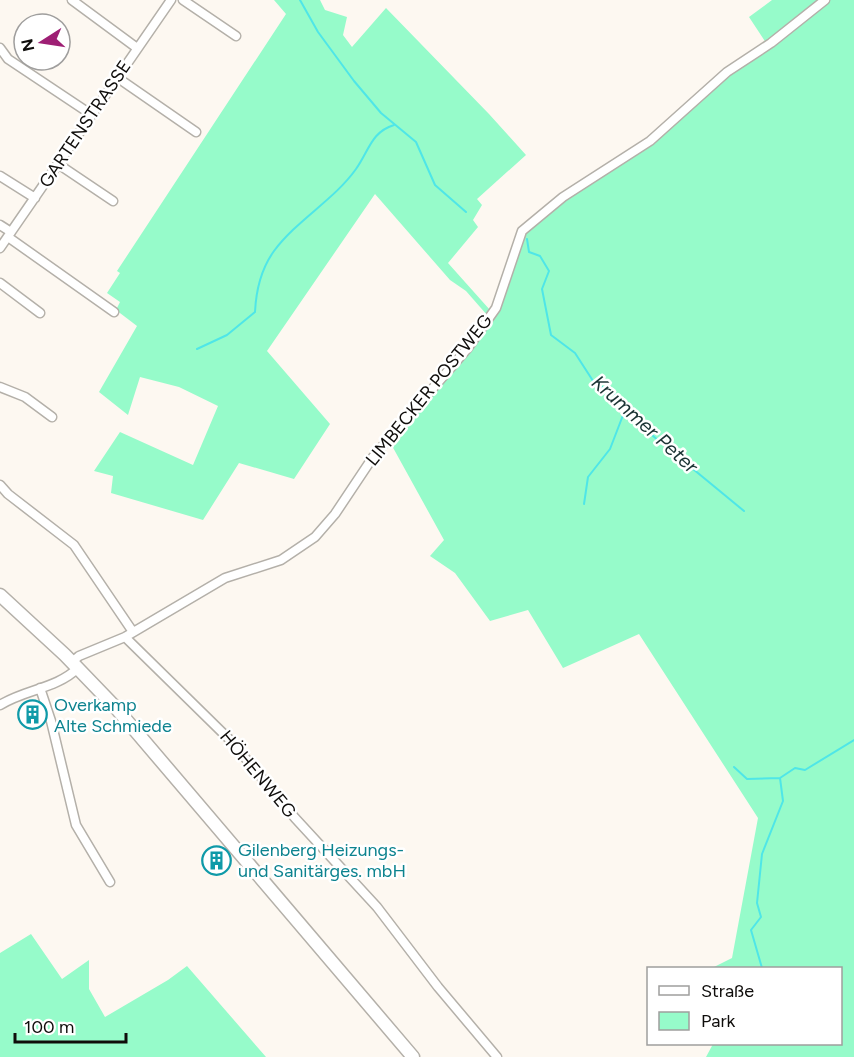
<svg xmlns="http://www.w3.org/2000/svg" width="854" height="1057" viewBox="0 0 854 1057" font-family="Figtree,sans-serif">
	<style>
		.green { fill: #96fbca }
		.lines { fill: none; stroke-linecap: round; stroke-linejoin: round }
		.stream { stroke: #4fe6e7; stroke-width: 2 }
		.street-casing { stroke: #b4b0a9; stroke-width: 11 }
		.secondary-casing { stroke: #b4b0a9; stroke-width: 15 }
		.street { stroke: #fff; stroke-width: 8 }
		.secondary { stroke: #fff; stroke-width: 12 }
		.labels { text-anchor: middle; stroke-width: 5; stroke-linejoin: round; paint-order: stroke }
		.street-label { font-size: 18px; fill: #0f0d0b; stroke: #fff }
		.culture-label { font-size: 18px; fill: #0d838f; stroke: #fff; text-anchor: start }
		.water-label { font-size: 20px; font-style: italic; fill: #1a3333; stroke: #fff }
	</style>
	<rect width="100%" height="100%" fill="#fdf8f1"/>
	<path class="green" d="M274,0H320L325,10L347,17L343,35L352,47L386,8L489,114L526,155L477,199L482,205L473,220L478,227L448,263L490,310L487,315L466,291L450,280L375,194L267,351L330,424L294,479L239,463L203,520L111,493L113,476L94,471L120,432L193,465L218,406L179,387L140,377L128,415L99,392L137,326L116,310L120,302L107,293L120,273L117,271L286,14Z
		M772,0H854V1057H706L713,1044H840V968H712L732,958L758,818L639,634L563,668L528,610L490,621L455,573L430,556L444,540L391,444L476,345L498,308L524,231L563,199L651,146L729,75L770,49L749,17Z
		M31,934L62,979L89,960V989L105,1017L168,980L187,966L266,1057H0V953Z"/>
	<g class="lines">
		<path class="stream" d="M300,0L318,32L354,81L381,113L416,142L435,185L466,212
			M527,239L529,252L540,256L549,271L542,289L551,335L575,353L595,384L613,392L625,409L649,427L653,436L744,511
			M197,349L227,335L255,312C256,291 261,269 274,251C297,220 334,200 356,169C369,151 371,132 394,125
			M584,504L588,477L610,449L625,410
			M734,767L747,779L780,778
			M762,968L751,930L761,917L757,903L762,854L783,801L780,778L795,768L805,770L854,740"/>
		<defs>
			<path id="street" d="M72,0L137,48
				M183,0L236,36
				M0,48L8,59L92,115
				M118,78L196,132
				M58,164L113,201
				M0,176L35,198
				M0,225L11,232
				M8,237L114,312
				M0,248L171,0
				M0,283L40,313
				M0,387L25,397L52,417
				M0,485L8,494L74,545L133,632
				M125,637L232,742L295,818L377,907L438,987L497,1057
				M72,662L79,656L125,637L225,578L281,560L315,537L335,514L373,457L467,349L496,308L522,231L563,197L650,141L727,72L771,43L825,0
				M40,688L51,721L76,825L110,882
				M0,705C26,689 56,689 78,668"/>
			<path id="secondary" d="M0,595L65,655L116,708L413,1057"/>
		</defs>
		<use href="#street" class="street-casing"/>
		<use href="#secondary" class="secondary-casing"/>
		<use href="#street" class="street"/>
		<use href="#secondary" class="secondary"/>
	</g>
	<defs>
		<symbol id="building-ring" viewBox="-11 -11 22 22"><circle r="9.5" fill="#fff" stroke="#0f9aa8" stroke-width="1.5"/><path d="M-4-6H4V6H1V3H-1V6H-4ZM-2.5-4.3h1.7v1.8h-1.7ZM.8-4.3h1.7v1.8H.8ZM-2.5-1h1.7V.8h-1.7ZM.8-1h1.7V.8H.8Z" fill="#0f9aa8"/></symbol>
	</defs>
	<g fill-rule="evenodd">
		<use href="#building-ring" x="16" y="698" width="33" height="33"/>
		<use href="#building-ring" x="200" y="844" width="33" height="33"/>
	</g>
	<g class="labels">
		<g class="street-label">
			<text transform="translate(85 124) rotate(-56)" y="6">GARTENSTRASSE</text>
			<text transform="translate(429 390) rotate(-51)" y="6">LIMBECKER POSTWEG</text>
			<text transform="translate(258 774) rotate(50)" y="6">HÖHENWEG</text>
		</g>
		<g class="culture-label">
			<text x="54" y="711">Overkamp<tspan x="54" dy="21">Alte Schmiede</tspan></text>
			<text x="238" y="856">Gilenberg Heizungs-<tspan x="238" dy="21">und Sanitärges. mbH</tspan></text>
		</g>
		<g class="water-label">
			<text transform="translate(645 424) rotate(42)" y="7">Krummer Peter</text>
		</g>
	</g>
	<rect x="647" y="967" width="195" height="78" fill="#ffffff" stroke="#9f9e9d" stroke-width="1.5"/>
	<rect x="659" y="986" width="30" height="9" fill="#ffffff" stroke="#9f9e9d" stroke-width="1.5"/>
	<text x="701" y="997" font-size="18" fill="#0f0d0b">Straße</text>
	<rect x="659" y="1012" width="30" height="18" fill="#96fbca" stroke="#9f9e9d" stroke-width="1.5"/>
	<text x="701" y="1027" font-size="18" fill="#0f0d0b">Park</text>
	<g transform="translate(42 42) rotate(258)"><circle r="28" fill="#ffffff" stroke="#9f9e9d" stroke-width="1.5"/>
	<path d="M0-4.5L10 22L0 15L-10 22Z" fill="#9e1f74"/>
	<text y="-9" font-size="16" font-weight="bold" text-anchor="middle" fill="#0f0d0b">N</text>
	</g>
	<path d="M15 1033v9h111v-9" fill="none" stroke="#0f0d0b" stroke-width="3"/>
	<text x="24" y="1033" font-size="18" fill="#0f0d0b" stroke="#ffffff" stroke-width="4.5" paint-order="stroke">100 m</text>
</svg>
